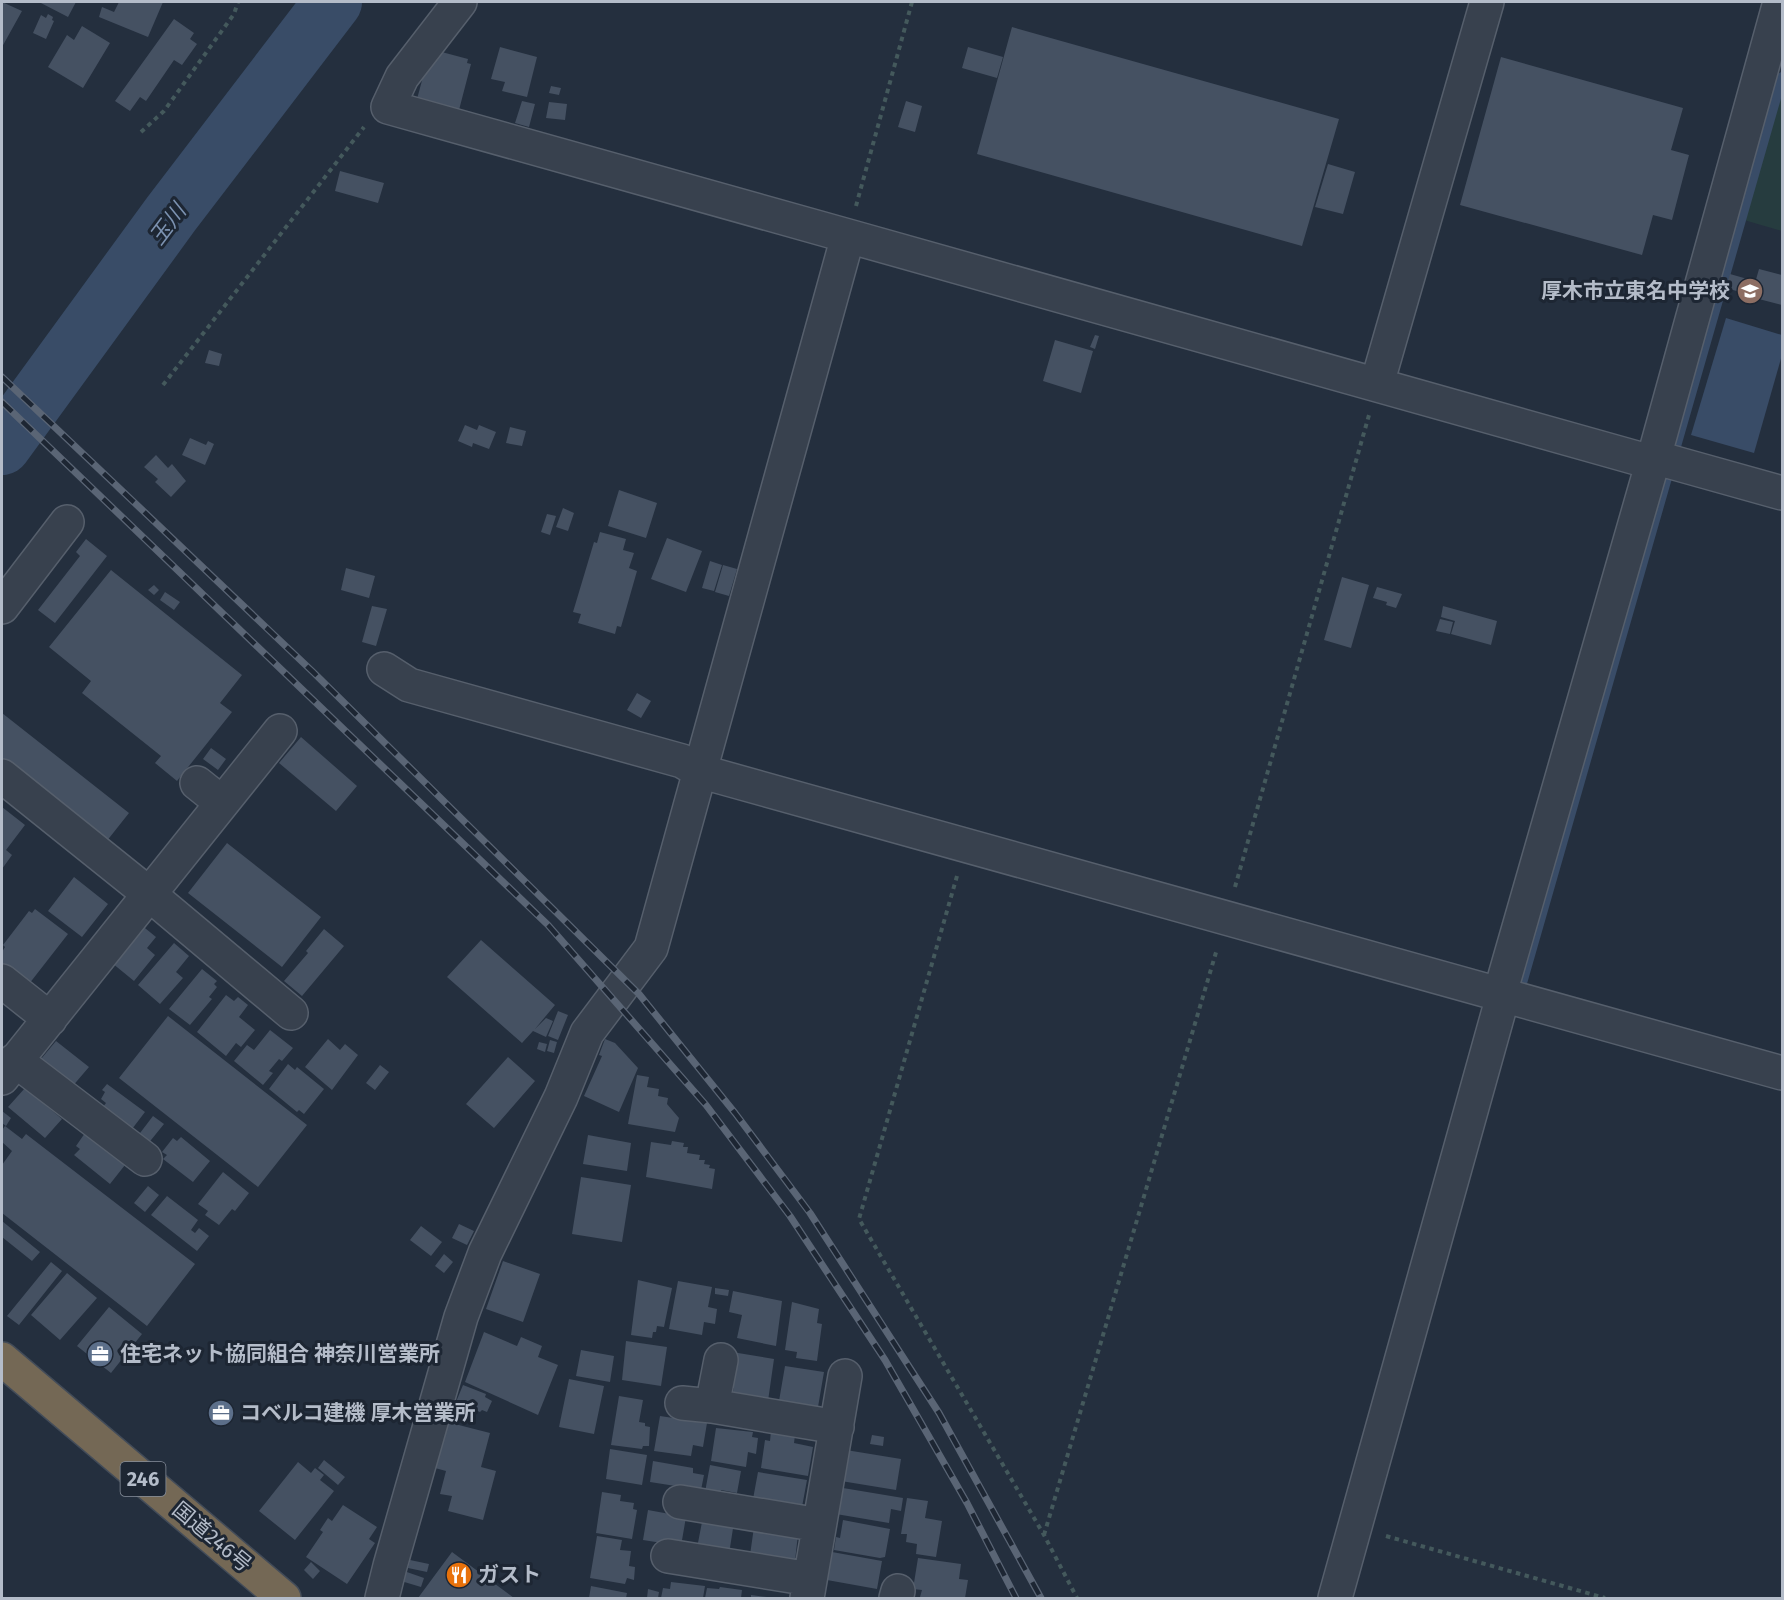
<svg xmlns="http://www.w3.org/2000/svg" width="1784" height="1600" viewBox="0 0 1784 1600" font-family="'Fira Sans','Noto Sans JP',sans-serif">
	<style>
		.green { fill: #263c3f }
		.water { fill: #394c67 }
		.lines { fill: none; stroke-linecap: round; stroke-linejoin: round }
		.stream { stroke: #394c67; stroke-width: 10 }
		.river { stroke: #394c67; stroke-width: 58 }
		.building { fill: #455162 }
		.minor-casing { stroke: #565f6c; stroke-width: 36 }
		.highway-casing { stroke: #434c59; stroke-width: 36 }
		.path { stroke: #44595c; stroke-width: 4; stroke-dasharray: 4.5 4.5; stroke-linecap: butt }
		.minor { stroke: #38414e; stroke-width: 33 }
		.highway { stroke: #746855; stroke-width: 33 }
		.rail-casing { stroke: #5a6575; stroke-width: 7 }
		.rail { stroke: #1d2633; stroke-width: 4.5; stroke-dasharray: 14; stroke-linecap: butt }
		.labels { text-anchor: middle; stroke-width: 6; stroke-linejoin: round; paint-order: stroke }
		.shield { fill: #1d2633; stroke: #878f9c; stroke-width: 1.5 }
		.shield-label { font-size: 20px; font-weight: bold; fill: #b4bcc9 }
		.poi-label { font-size: 21px; font-weight: bold; fill: #b4bcc9; stroke: #1d2633; text-anchor: start }
		.street-label { font-size: 21px; fill: #b4bcc9; stroke: #1d2633 }
		.water-label { font-size: 22px; font-style: italic; fill: #7c92b1; stroke: #1d2633 }
	</style>
	<rect width="100%" height="100%" fill="#242f3e"/>
	<path class="green" d="M1782,86V231L1744,220Z"/>
	<path class="water" d="M1726,318L1782,335V355L1754,453L1691,435Z"/>
	<g class="lines">
		<path class="stream" d="M1518,997L1782,77"/>
		<path class="river" d="M2,446L171,214L333,2"/>
	</g>
	<path class="building" d="M2,2L22,11L2,47Z
		M39,2H76L68,17Z
		M119,2H163L148,37L99,17L102,7L114,12Z
		M48,14L53,17L52,20L54,21L46,39L33,33L41,15L46,18Z
		M174,19L194,33L190,39L197,44L182,65L174,60L146,101L140,97L130,111L115,101Z
		M82,26L110,43L83,88L48,67L67,35L74,40Z
		M1012,27L1339,119L1302,246L977,154Z
		M500,47L537,57L527,97L502,91L505,82L491,79Z
		M968,47L1003,57L997,78L962,68Z
		M438,51L468,59L467,63L471,64L459,110L417,99L427,62L434,64Z
		M1501,57L1683,108L1671,150L1689,155L1672,220L1653,215L1642,255L1460,205Z
		M551,86L561,88L559,95L549,93Z
		M522,101L535,104L529,127L515,123Z
		M906,101L922,106L915,132L898,127Z
		M549,102L567,104L565,120L546,118Z
		M1328,164L1355,172L1343,214L1315,207Z
		M340,171L384,183L378,203L335,191Z
		M1759,269L1782,275V305L1751,297Z
		M1730,274L1751,280L1747,294L1726,288Z
		M1095,335L1099,336L1095,349L1090,347Z
		M1055,340L1093,351L1081,393L1043,381Z
		M209,350L222,354L219,366L205,363Z
		M465,425L477,430L479,425L496,432L489,449L473,443L472,447L458,441Z
		M510,427L526,431L522,446L506,443Z
		M190,438L206,445L208,441L214,444L205,465L182,455Z
		M156,455L168,468L172,464L186,481L171,497L155,482L158,479L144,467Z
		M619,490L657,503L646,538L608,526Z
		M563,508L574,513L568,531L556,527Z
		M547,514L556,516L550,535L541,532Z
		M600,532L626,539L623,550L634,553L629,568L637,571L621,627L617,626L615,634L578,623L581,614L573,612L594,542L597,543Z
		M667,538L702,551L686,592L651,579Z
		M86,539L107,556L55,623L38,610L80,556L76,552Z
		M710,561L722,565L714,591L702,588Z
		M723,565L737,569L729,596L715,592Z
		M346,568L375,576L369,598L341,590Z
		M111,570L242,675L220,703L232,712L177,781L155,763L161,756L82,693L91,681L49,647Z
		M1342,577L1369,585L1351,648L1324,640Z
		M154,585L159,590L154,595L148,590Z
		M1377,587L1402,594L1396,608L1386,605L1387,602L1373,598Z
		M165,592L180,602L174,610L160,600Z
		M372,606L387,609L376,646L362,642Z
		M1443,606L1497,621L1491,645L1451,634L1455,621L1441,617Z
		M1440,619L1453,622L1450,634L1436,631Z
		M637,693L651,701L641,718L627,710Z
		M2,713L129,813L106,842L2,760Z
		M301,737L357,786L336,811L279,763Z
		M211,748L226,759L218,770L203,759Z
		M2,807L25,825L6,850L12,855L2,869Z
		M227,843L321,917L282,967L188,893Z
		M74,877L108,904L82,937L48,911Z
		M35,909L68,934L29,984L2,963V952L5,947L3,945L29,911L32,913Z
		M140,924L156,937L147,948L155,955L134,981L112,963Z
		M324,929L344,946L302,996L284,981L308,953L306,951Z
		M481,940L555,1005L535,1029L546,1018L553,1021L546,1037L533,1031L522,1043L447,977Z
		M174,943L189,956L176,972L183,978L160,1004L138,985Z
		M202,969L217,981L214,984L217,987L209,997L212,999L190,1025L169,1009Z
		M226,995L234,1001L238,997L248,1005L239,1017L255,1030L241,1047L236,1043L226,1056L197,1032Z
		M558,1011L568,1015L558,1040L548,1036Z
		M168,1016L307,1125L258,1187L119,1078Z
		M270,1030L293,1048L282,1061L279,1059L269,1071L273,1073L263,1085L234,1061L247,1045L254,1050Z
		M328,1039L340,1050L345,1044L358,1055L332,1090L305,1067Z
		M605,1039L615,1043L638,1068L619,1112L584,1096L602,1056L599,1055Z
		M550,1040L557,1042L554,1053L547,1051Z
		M56,1041L89,1067L71,1088L41,1059Z
		M539,1042L547,1044L545,1052L537,1049Z
		M508,1057L535,1081L494,1128L466,1104Z
		M288,1064L295,1070L297,1067L324,1089L304,1114L299,1110L297,1112L269,1089Z
		M380,1065L389,1072L375,1090L366,1083Z
		M637,1075L649,1077L647,1087L659,1089L658,1096L668,1098L667,1104L679,1118L675,1132L628,1124Z
		M107,1084L145,1112L129,1133L103,1107L106,1103L101,1099L105,1092L102,1090Z
		M25,1088L62,1119L45,1138L8,1107Z
		M2,1111L11,1118L6,1126L2,1123Z
		M153,1116L164,1124L147,1145L137,1137Z
		M5,1126L22,1139L26,1134L195,1264L147,1326L2,1213V1165L12,1151L2,1142V1130Z
		M85,1133L125,1165L110,1184L74,1155L80,1149L76,1146Z
		M588,1135L631,1143L627,1171L583,1164Z
		M181,1137L210,1161L193,1182L163,1159L167,1155L162,1152L173,1138L177,1141Z
		M672,1141L684,1143L683,1147H688L687,1153L700,1155L699,1160H705L704,1164L710,1165L709,1168L715,1169L712,1189L646,1177L651,1142L671,1145Z
		M223,1172L249,1193L235,1211L232,1209L219,1225L205,1215L208,1211L198,1204Z
		M581,1177L631,1185L622,1242L572,1234Z
		M148,1186L159,1195L145,1212L134,1203Z
		M167,1196L198,1220L191,1230L195,1233L199,1228L209,1236L197,1251L151,1215Z
		M2,1221L40,1252L32,1261L2,1237Z
		M459,1224L474,1231L467,1245L452,1238Z
		M421,1226L442,1242L431,1256L410,1240Z
		M444,1254L453,1262L444,1273L435,1266Z
		M503,1261L540,1274L523,1322L486,1309Z
		M51,1262L62,1271L19,1325L7,1316Z
		M67,1273L97,1298L60,1340L31,1315Z
		M638,1280L672,1288L664,1327L657,1326L656,1332H653L652,1338L631,1335Z
		M678,1281L712,1287L708,1307L717,1309L715,1324L704,1322L702,1335L669,1329Z
		M715,1288L729,1290L728,1296L715,1294Z
		M733,1291L782,1301L776,1346L737,1338L742,1315L729,1312Z
		M792,1302L819,1309L817,1323L822,1324L817,1361L796,1358L797,1352L785,1350Z
		M109,1307L142,1334L111,1373L77,1346Z
		M484,1332L517,1346L521,1337L542,1346L538,1357L558,1365L538,1415L465,1382Z
		M626,1341L667,1347L661,1386L622,1380Z
		M581,1350L614,1356L610,1382L576,1376Z
		M732,1352L774,1359L768,1401L732,1396L734,1388L727,1387Z
		M785,1366L824,1372L818,1407L779,1401Z
		M569,1379L604,1386L594,1434L559,1427Z
		M463,1385L486,1394L485,1397L492,1401L487,1412L482,1410L480,1412L456,1402Z
		M619,1396L643,1400L639,1422L645,1423V1426L650,1427L649,1446H643L642,1449L611,1445Z
		M660,1416L707,1423L703,1447L693,1445L691,1456L654,1451Z
		M447,1422L490,1433L481,1467L496,1471L483,1520L448,1511L452,1496L440,1494L446,1471L435,1468Z
		M716,1428L753,1432L752,1437L758,1438L756,1454L748,1452L746,1467L711,1461Z
		M771,1431L795,1435L794,1443L813,1447L808,1476L761,1468L765,1440L770,1441Z
		M872,1435L884,1437L883,1446L870,1444Z
		M610,1449L647,1455L642,1485L606,1479Z
		M846,1450L901,1459L896,1490L841,1481Z
		M324,1460L345,1477L338,1485L318,1468Z
		M653,1461L693,1468V1473L704,1475L701,1490L650,1482Z
		M298,1462L311,1473L315,1468L324,1475L320,1480L334,1491L295,1540L259,1511Z
		M710,1465L741,1471L737,1493L721,1490L720,1495L705,1492Z
		M758,1472L807,1480L802,1507L753,1499Z
		M837,1487L903,1498L901,1511L891,1509L889,1523L836,1514Z
		M602,1492L621,1495L620,1501L634,1503L633,1509L637,1510L632,1539L596,1533Z
		M907,1498L928,1501L925,1518L942,1521L936,1557L916,1554L917,1544L906,1542L907,1534H901Z
		M343,1505L377,1527L369,1539L375,1543L347,1584L306,1557L323,1532L320,1530L328,1518L332,1521Z
		M648,1510L686,1517L681,1546L643,1540Z
		M718,1520L734,1522L729,1554L697,1548L702,1522L717,1525Z
		M843,1520L890,1529L885,1557L880,1558L834,1550L836,1537L840,1538Z
		M754,1527L798,1534L795,1561L750,1555Z
		M597,1536L622,1540L620,1550L631,1551L629,1566L635,1567L634,1580L627,1578L625,1584L590,1578Z
		M452,1552L514,1598H418Z
		M832,1552L882,1561L877,1589L827,1580Z
		M918,1558L961,1564L959,1579L968,1580L965,1598L920,1597L922,1590L913,1589Z
		M410,1560L429,1564L427,1572L408,1568Z
		M311,1562L320,1571L313,1579L304,1570Z
		M404,1571L424,1578L421,1587L401,1581Z
		M671,1582L705,1586L703,1598H661L663,1588L670,1589Z
		M591,1586L627,1593L626,1598H589Z
		M720,1587L742,1590L741,1598H705L707,1588L719,1589Z
		M648,1589L659,1592L658,1598H647Z
		M751,1595L767,1597V1598H751Z"/>
	<g class="lines">
		<defs>
			<path id="minor" d="M460,2L402,77L388,107L848,236
				M1377,384L1487,2
				M2,607L67,522
				M384,669L409,685L682,761L699,771L1782,1073
				M2,776L149,894L291,1013
				M197,783L222,803
				M2,981L50,1019
				M15,1060L145,1159
				M2,1078L280,731
				M682,1403L712,1406L837,1427
				M712,1406L721,1360
				M680,1502L819,1525
				M668,1556L810,1579
				M382,1598L390,1566L461,1317L485,1253L561,1097L587,1033L651,948L848,236L1640,459L1653,461L1664,460L1782,493
				M807,1598L845,1376
				M896,1598L898,1591
				M1335,1598L1503,996V983L1653,461L1780,2"/>
			<path id="highway" d="M2,1359L284,1598"/>
		</defs>
		<use href="#minor" class="minor-casing"/>
		<use href="#highway" class="highway-casing"/>
		<path class="path" d="M141,132L164,111L234,14L238,2
			M856,206L912,2
			M163,385L364,127
			M957,876L859,1219L1044,1535L1077,1598
			M1235,887L1369,415
			M1044,1535L1217,949
			M1386,1536L1605,1598"/>
		<use href="#minor" class="minor"/>
		<use href="#highway" class="highway"/>
		<defs>
			<path id="rail" d="M2,377L313,672L639,994L735,1113L810,1213L939,1413L1041,1598
				M2,402L548,925L706,1105L790,1216L885,1360L967,1503L1016,1598"/>
		</defs>
		<use href="#rail" class="rail-casing"/>
		<use href="#rail" class="rail"/>
	</g>
	<defs>
		<symbol id="school-disc" viewBox="-11 -11 22 22"><circle r="9.5" fill="#8d6e63" stroke="#1d2633"/><path d="M0-5L7-2L0 1L-7-2ZM-4 1L0 2.5L4 1V4Q0 6-4 4Z" fill="#fff"/></symbol>
		<symbol id="office-disc" viewBox="-11 -11 22 22"><circle r="9.5" fill="#5c6f8a" stroke="#1d2633"/><path d="M-6-3h4V-5.5h4V-3h4V5H-6ZM-1-4.5V-3h2v-1.5ZM-6 0V1H6V0Z" fill="#fff"/></symbol>
		<symbol id="restaurant-disc" viewBox="-11 -11 22 22"><circle r="9.5" fill="#e8710a" stroke="#1d2633"/><path d="M-5-6h1v4h1v-4h1v4h1v-4h1v5L-1.5 .5V6h-2V.5L-5-1ZM5-6V6H3V1.5H1.5Q1.5-4 5-6Z" fill="#fff"/></symbol>
	</defs>
	<g fill-rule="evenodd">
		<use href="#school-disc" x="1735" y="276" width="30" height="30"/>
		<use href="#office-disc" x="85" y="1339" width="30" height="30"/>
		<use href="#office-disc" x="206" y="1398" width="30" height="30"/>
		<use href="#restaurant-disc" x="444" y="1560" width="30" height="30"/>
	</g>
	<g class="labels">
		<rect class="shield" x="120.5" y="1462" width="45" height="34" rx="4.5"/>
		<g class="shield-label">
			<text x="143" y="1486">246</text>
		</g>
		<g class="poi-label">
			<text x="1730" y="298" text-anchor="end">厚木市立東名中学校</text>
			<text x="120" y="1361">住宅ネット協同組合 神奈川営業所</text>
			<text x="240" y="1420">コベルコ建機 厚木営業所</text>
			<text x="478" y="1582">ガスト</text>
		</g>
		<g class="street-label">
			<text transform="translate(212 1537) rotate(40)" y="7">国道246号</text>
		</g>
		<g class="water-label">
			<text transform="translate(167 224) rotate(-53)" y="8">玉川</text>
		</g>
	</g>
	<rect width="1784" height="1600" fill="none" stroke="#b4bcc9" stroke-width="6"/>
</svg>
